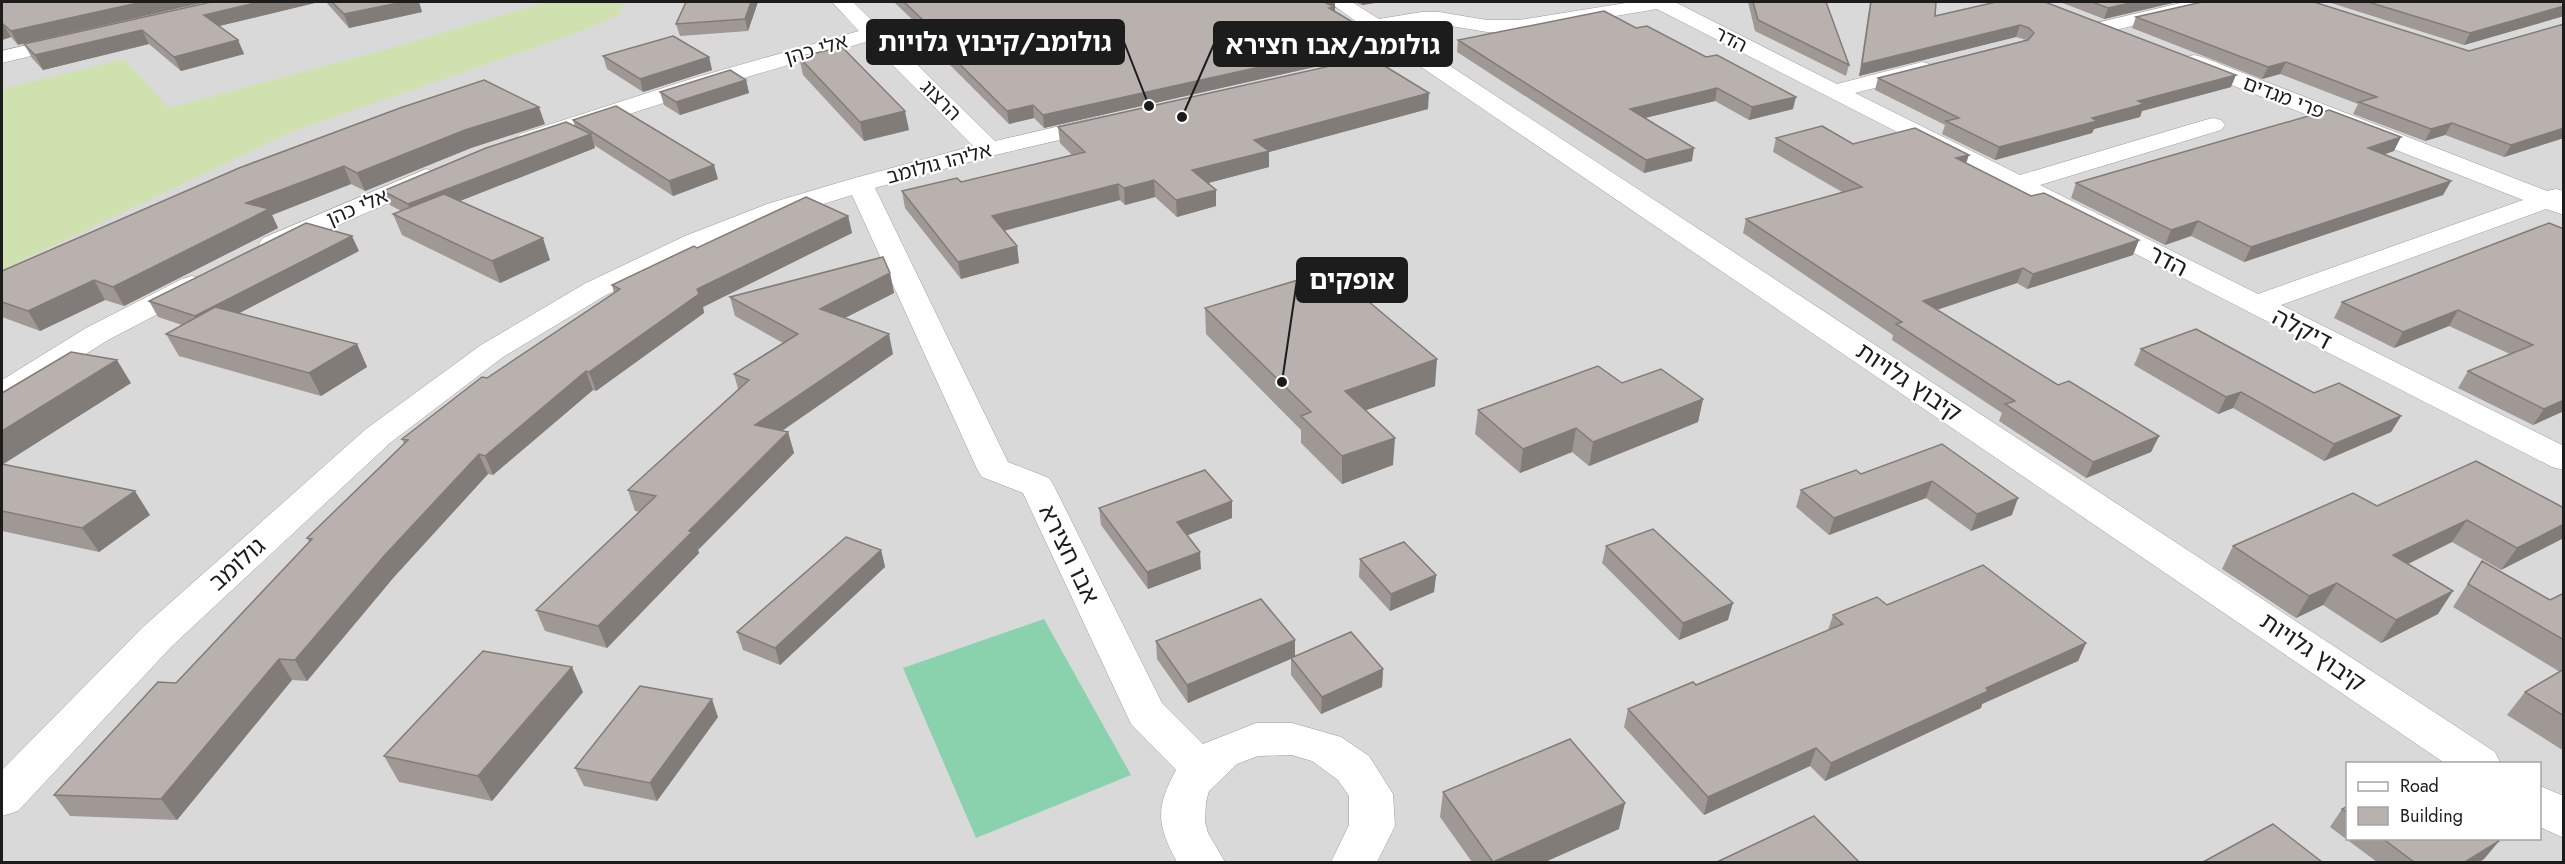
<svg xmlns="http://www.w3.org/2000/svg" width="2565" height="864" viewBox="0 0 2565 864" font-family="Jost,'Noto Sans Hebrew',sans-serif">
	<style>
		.residential { fill: #dad9da; fill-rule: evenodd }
		.grass { fill: #cee1af }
		.pitch { fill: #8ad2ad }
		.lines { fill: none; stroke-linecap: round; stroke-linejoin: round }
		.minor-casing { stroke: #9d9d9d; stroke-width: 1 }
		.minor { fill: #fff; fill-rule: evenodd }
		.wall { fill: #9f9895 }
		.shaded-wall { fill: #827c79 }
		.building { fill: #b9b1ad; stroke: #827c79; stroke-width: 1.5 }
		.labels { text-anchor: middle; stroke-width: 4.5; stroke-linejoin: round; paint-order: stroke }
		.far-street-label { font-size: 20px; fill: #1c1c1c; stroke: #fff }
		.street-label { font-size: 24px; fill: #1c1c1c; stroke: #fff }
		.leader { fill: none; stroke: #1c1c1c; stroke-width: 2 }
		.callout-dot { fill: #1c1c1c; stroke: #fff; stroke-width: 2 }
		.callout { fill: #1c1c1c; stroke: #1c1c1c; stroke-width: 2 }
		.callout-label { font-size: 26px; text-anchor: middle; font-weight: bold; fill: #fff }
	</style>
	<rect width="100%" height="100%" fill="#ece8e3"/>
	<path class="residential" d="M2,2H2563V862H2ZM2348,764H2540V838H2348Z"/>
	<path class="grass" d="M547,2H624L620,14L579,32L293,131L2,270V89L124,59L169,108L394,47Z"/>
	<path class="pitch" d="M1044,619L1131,775L976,838L903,668Z"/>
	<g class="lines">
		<defs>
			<path id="minor" d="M832,2H853L995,141L1103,116L1111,118L1115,123L1111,128L995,155L875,188L1008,462L1049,478L1054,486L1162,703L1203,744L1256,723H1292L1341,737L1369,756L1393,794L1395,826L1377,862H1331L1349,825V796L1338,780L1312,761L1292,755L1258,756L1237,764L1209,791L1206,802L1205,822L1208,833L1225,862H1177C1157,825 1155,808 1176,770L1131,724L1023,493L982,477L977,469L852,195L785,216L705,248L606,295L503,357L390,443L171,647L18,811L2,816V770L143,627L366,429L481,345L586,283L685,236L767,204L851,179L973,146L869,41L710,88L536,144L528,146L520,144L516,139L520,134L694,78L859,31Z
				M1329,2H1352L1379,19L1422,12H1439L1487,20H1519L1632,2H1675L1837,84L1922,62L1930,64L1933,69L1930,74L1855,93L2020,175L2205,120L2213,118L2221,120L2225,125L2221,130L2040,185L2258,294L2523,200L2186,67L2183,62L2186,57L2194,55L2202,57L2547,191L2556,189L2564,191V215L2546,209L2281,305L2564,446V470L2552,467L1657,9L1519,32H1487L1439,24H1422L1394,29L2495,752L2501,764H2446L1411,60L1335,78L1327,76L1324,71L1327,66L1397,51Z
				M2185,2H2218L2215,6L2103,33L2096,31L2093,27L2096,23Z
				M73,34L80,36L83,40L80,44L2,63V51Z
				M426,169L435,172L439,177L435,182L283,250L273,252L263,250L259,244L263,238Z
				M192,276L202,279L206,285L202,291L108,340L13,400L2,402V380L86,328L182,279Z
				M2540,786L2564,796V838L2540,827Z"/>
		</defs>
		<use href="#minor" class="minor-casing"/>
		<use href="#minor" class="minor"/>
	</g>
	<path class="wall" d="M2,2L18,45L11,37L2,40Z
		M211,2H319L219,26L238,40L244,54L181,71L149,44L43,70L32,58L24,44Z
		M326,2H419L422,12L349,28Z
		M758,2L748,31L680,36L676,24Z
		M894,2H1335L1334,11L1371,33L1370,45L1350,50V59L1044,128L1034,118L1009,124L918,33L917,24Z
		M1355,2H1381L1362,5Z
		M1748,2H1826L1849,65L1846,76L1755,31Z
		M1870,2H1936L1935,16L1996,2L2231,87L2142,111L2140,117L2094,129L2092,133L1995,160L1942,134L1945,125L1875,90L1878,78L2026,40L2016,37L1859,76Z
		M2060,2H2177L2104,19Z
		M2328,2H2564L2563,16L2464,45Z
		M1604,11L1793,109L1749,120L1715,101L1645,118L1692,161L1644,173L1457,52L1458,40Z
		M2136,17L2469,51L2564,24V138L2504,157L2445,135L2425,141L2353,114L2358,104L2280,74L2262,79L2132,28Z
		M603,56L709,57L712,70L643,92L607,69Z
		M799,57L909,130L864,141L803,75Z
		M746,80L749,93L680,115L664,105L660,92Z
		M1428,109L1269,152V167L1208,183L1216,206L1177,217L1155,197L1125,205L1120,200L1004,231L1017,246L1019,263L961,279L905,208L902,191L961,182L1072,155L1060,143L1058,127Z
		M573,120L718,179L673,196L594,145L595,148L460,201L550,260L500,283L402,235L393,214L401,211L390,205L383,191L575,127Z
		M545,124L471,148L365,191L351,184L272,215L278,228L124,306L105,300L40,331L2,317V271L239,168Z
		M1776,138L1853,144L1966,163L2133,255L2027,289L2017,283L1937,310L2058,385L2159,436L2151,452L2086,478L1999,421L2002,413L1892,340L1893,335L1743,233L1746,219L1842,192L1773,152Z
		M2394,151L2385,154L2451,181L2443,195L2244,262L2191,236L2165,245L2071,198L2076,183Z
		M848,216L852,233L703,307L704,313L596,391L593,390L493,475L488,474L394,577L307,681L292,680L177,820L70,816L54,795L176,683L309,542L307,538L404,444L402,439L487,378L614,293L612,285L697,248Z
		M2564,229V411L2533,425L2458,388L2468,371L2510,354L2449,326L2394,348L2334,318L2342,302Z
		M359,251L239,313L357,344L367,367L321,396L179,356L166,334L182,325L158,317L149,301Z
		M890,273L894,293L845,318L893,354L782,431L788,432L794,453L698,550L699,553L607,648L545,631L536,610L640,512L635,511L628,490L738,389L734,374L783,343L735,316L730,297Z
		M1205,308L1435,386L1365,410L1393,465L1342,484L1301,443V430L1206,334Z
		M2141,349L2314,393L2401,416L2391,432L2324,461L2233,408L2218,414L2134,365Z
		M131,383L2,464L150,515L99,552L2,531V393Z
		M1622,383L1703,399L1698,422L1589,466L1572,452L1520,473L1475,434L1478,410Z
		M1942,444L2012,515L1971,531L1926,498L1829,535L1796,507L1801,490L1861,474Z
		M1232,501V518L1187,535L1201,569L1148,589L1101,525L1099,508Z
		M2377,506L2564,508L2501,570L2452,542L2407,564L2438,614L2381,643L2323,605L2296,618L2222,569L2233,546Z
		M1606,546L1728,620L1679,640L1602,563Z
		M881,550L885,567L780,665L743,650L737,632Z
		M1360,559L1436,575L1434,592L1390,611L1359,577Z
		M2482,561L2550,600L2564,593V751L2507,715L2525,692L2560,672L2453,607Z
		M1887,605L2086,643L2078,661L1982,704L1981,708L1825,781L1810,766L1704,815L1624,727L1628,709L1696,685L1828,630L1833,615Z
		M1295,640V656L1383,669L1382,687L1321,714L1291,675V659L1188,703L1157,659L1156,641Z
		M583,692L492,801L399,782L384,756Z
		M718,717L657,801L584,786L575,768Z
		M1443,792L1619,829L1545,862H1472L1440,817Z
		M2348,806V838H2495L2499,841L2484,859L2479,862H2377L2330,827L2342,809Z"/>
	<path class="shaded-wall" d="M142,2H206L18,45L11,31Z
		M259,2H319L211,28L204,15Z
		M403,2H419L422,12L349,28L344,14Z
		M751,2H758L748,31L745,19Z
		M1324,2H1335V11L1323,13Z
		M1362,2H1381L1362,5Z
		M2134,2H2177L2104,19L2108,8Z
		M2564,6V16L2464,45L2470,33Z
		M2,24H3L11,37L2,40Z
		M2020,25L2016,37L1859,76L1862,64Z
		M142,30L149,44L43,70L35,55Z
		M1371,33L1370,45L1350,50V59L1044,128L1043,115Z
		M238,40L244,54L181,71L174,57Z
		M709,57L712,70L643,92L640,79Z
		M2286,62L2280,74L2262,79L2268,67Z
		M2236,75L2231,87L2142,111L2140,117L2094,129L2092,133L1995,160L1999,147L2138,101Z
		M746,80L749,93L680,115L676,102Z
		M1717,88L1715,101L1628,122L1630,109Z
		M1429,93L1428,109L1269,152V167L1193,187L1192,170L1254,140Z
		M1796,97L1793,109L1749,120L1752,107Z
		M1033,105L1034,118L1009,124L1007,111Z
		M539,107L545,124L471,148L365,191L357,173L465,130Z
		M905,111L909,130L864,141L860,122Z
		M2452,123L2445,135L2425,141L2431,129Z
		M2564,128V138L2504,157L2511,145Z
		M591,134L595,148L414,219L408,204Z
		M2401,137L2394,151L2361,162L2368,148Z
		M1694,148L1692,161L1644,173L1646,160Z
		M1969,155L1964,169L1956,158Z
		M714,165L718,179L673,196L669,181Z
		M344,166L351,184L272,215L278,228L124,306L113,287L246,203Z
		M1154,180L1155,197L1125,205L1124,188Z
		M2451,181L2443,195L2244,262L2251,247Z
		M1118,184L1120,200L994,233L992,216Z
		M1216,190V206L1177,217L1176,200Z
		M848,216L852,233L703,307L704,313L596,391L589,372L697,289Z
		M2198,221L2191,236L2165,245L2171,230Z
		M352,236L359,251L203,332L195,316Z
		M543,238L550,260L500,283L492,261Z
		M2139,240L2133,255L2027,289L2033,274Z
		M1017,246L1019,263L961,279L958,262Z
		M2023,268L2017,283L1918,316L1923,301Z
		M890,273L894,293L825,328L820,309Z
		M94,280L105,300L40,331L28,311Z
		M2458,310L2449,326L2394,348L2403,332Z
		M889,334L893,354L760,446L755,425Z
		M357,344L367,367L321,396L309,373Z
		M1437,359L1435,386L1344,418L1345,391Z
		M117,360L131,383L2,465V431Z
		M586,371L593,390L493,475L485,456Z
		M2241,392L2233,408L2218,414L2226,397Z
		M1703,399L1698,422L1589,466L1593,442Z
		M2564,400V411L2533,425L2544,409Z
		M2401,416L2391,432L2324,461L2334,444Z
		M1576,428L1572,452L1520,473L1523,449Z
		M788,432L794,453L698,550L699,553L607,648L598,626L689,531Z
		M2159,436L2151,452L2086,478L2093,462Z
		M1395,438L1393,465L1342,484V456Z
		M479,454L488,474L394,577L307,681L295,660L384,556Z
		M1932,481L1926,498L1829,535L1834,518Z
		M135,491L150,515L99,552L82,528Z
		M2018,498L2012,515L1971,531L1977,514Z
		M1232,501V518L1178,539L1177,522Z
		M2467,520L2452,542L2380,578L2393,555Z
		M2564,524V538L2501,570L2517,548Z
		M881,550L885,567L780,665L775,648Z
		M1200,552L1201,569L1148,589L1147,572Z
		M1436,575L1434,592L1390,611L1391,594Z
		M2337,583L2323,605L2296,618L2309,596Z
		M2453,591L2438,614L2381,643L2396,620Z
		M1733,603L1728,620L1679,640L1683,623Z
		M1295,640V657L1188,703L1187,685Z
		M2086,643L2078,661L1982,704L1981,708L1825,781L1831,763L1986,688Z
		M279,659L292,680L177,820L161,799Z
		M572,667L583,692L492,801L478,776Z
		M1383,669L1382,687L1321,714L1322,697Z
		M712,699L718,717L657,801L650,783Z
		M1816,748L1810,766L1704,815L1708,797Z
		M1625,803L1619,829L1545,862H1493Z
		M2499,841L2484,859L2479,862H2465Z"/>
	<path class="building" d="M2,2H142L11,31L3,24H2Z
		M211,2H259L204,15L238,40L174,57L142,30L35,55L24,44Z
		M332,2H403L344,14Z
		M686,2H751L745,19L676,24Z
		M904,2H1324L1334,7L1329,8L1371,33L1339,40L1350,47L1043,115L1033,105L1007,111L916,21L923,20Z
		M1753,2H1826L1849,65L1758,20Z
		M1871,2H1936L1935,16L1996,2H2045L2236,75L2138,101L2144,104L2092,118L2097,121L1999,147L1946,121L1959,118L1878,78L2028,40L2034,33L2029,28L2020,25L1862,64Z
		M2092,2H2134L2108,8Z
		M2202,2H2314L2469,51L2564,24V128L2511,145L2452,123L2431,129L2359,102L2377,97L2286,62L2268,67L2136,17Z
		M2368,2H2564V6L2470,33Z
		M1604,11L1636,28L1647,26L1706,57L1717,55L1796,97L1752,107L1717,88L1630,109L1694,148L1646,160L1458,40Z
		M673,36L709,57L640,79L603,56Z
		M842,47L905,111L860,122L799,57Z
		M1370,57L1429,93L1254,140L1269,151L1192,170L1216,190L1176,200L1154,180L1124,188L1118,184L992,216L1017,246L958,262L902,191L957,178L961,182L1085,152L1058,127Z
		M730,70L746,80L676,102L660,92Z
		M484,80L539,107L465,130L357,173L344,166L246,203L269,209L113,287L94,280L28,311L2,302V271L239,168L400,108Z
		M616,106L714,165L669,181L573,120Z
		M2329,110L2401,137L2368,148L2451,181L2251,247L2198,221L2171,230L2076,183Z
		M566,122L591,134L408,204L383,191L486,148Z
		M1822,126L1853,144L1915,128L1969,155L1956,158L2031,196L2044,193L2139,240L2033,274L2023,268L1923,301L2058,385L2069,381L2159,436L2093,462L2005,404L2015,401L1896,324L1902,322L1746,219L1862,187L1776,138Z
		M444,194L543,238L492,261L393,214Z
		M806,197L848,216L697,289L699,294L589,372L586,371L485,456L479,454L384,556L295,660L279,659L161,799L54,795L158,682L176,683L312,539L307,538L408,440L402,439L482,377L487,378L620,289L612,285L694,246L697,248Z
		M306,223L352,236L195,316L149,301Z
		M2549,223L2564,229V400L2544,409L2468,371L2533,345L2458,310L2403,332L2342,302Z
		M883,257L890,273L820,309L889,334L755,425L788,432L689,531L692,532L598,626L536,610L656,496L628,490L749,380L734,374L798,334L730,297Z
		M1331,270L1437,359L1345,391L1395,438L1342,456L1301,416L1311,412L1205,308Z
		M215,307L357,344L309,373L166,334Z
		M2196,329L2314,393L2339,383L2401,416L2334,444L2241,392L2226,397L2141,349Z
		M71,352L117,360L2,431V393Z
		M1598,366L1622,383L1661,369L1703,399L1593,442L1576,428L1523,449L1478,410Z
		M1942,444L2018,498L1977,514L1932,481L1834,518L1801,490L1856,470L1861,474Z
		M2476,461L2564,508V524L2517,548L2467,520L2393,555L2453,591L2396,620L2337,583L2309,596L2233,546L2353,493L2377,506Z
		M2,464L135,491L82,528L2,511Z
		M1205,470L1232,501L1177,522L1200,552L1147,572L1099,508Z
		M1653,529L1733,603L1683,623L1606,546Z
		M846,537L881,550L775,648L737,632Z
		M1404,542L1436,575L1391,594L1360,559Z
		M2482,561L2550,600L2564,593V640L2468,584Z
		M1983,565L2086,643L1986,688L1988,691L1831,763L1816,748L1708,797L1628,709L1693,682L1696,685L1843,624L1833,615L1877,597L1887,605Z
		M1261,599L1295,640L1187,685L1156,641Z
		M1351,632L1383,669L1322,697L1291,658Z
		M483,651L572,667L478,776L384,756Z
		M2564,669V716L2525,692Z
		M640,686L712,699L650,783L575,768Z
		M1570,739L1625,803L1493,862L1443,792Z
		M2348,806V813L2342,809Z
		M1814,816L1859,862H1717Z
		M2273,824L2322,862H2203Z
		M2382,838H2495L2499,841L2465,862H2414Z"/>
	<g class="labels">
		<g class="far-street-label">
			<text transform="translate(1731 39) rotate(27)" y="7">הדר</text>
			<text transform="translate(816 49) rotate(-16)" y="7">אלי כהן</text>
			<text transform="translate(2284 97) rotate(21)" y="7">פרי מגדים</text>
			<text transform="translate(941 100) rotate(45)" y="7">הרצוג</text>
			<text transform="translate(939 163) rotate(-15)" y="7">אליהו גולומב</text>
			<text transform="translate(357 207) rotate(-23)" y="7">אלי כהן</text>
		</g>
		<g class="street-label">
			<text transform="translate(2168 261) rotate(27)" y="8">הדר</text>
			<text transform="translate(2302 329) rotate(27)" y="8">דיקלה</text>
			<text transform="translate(1909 382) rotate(34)" y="8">קיבוץ גלויות</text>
			<text transform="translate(1069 554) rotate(64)" y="8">אבו חצירא</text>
			<text transform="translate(237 564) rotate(-42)" y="8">גולומב</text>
			<text transform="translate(2313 652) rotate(34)" y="8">קיבוץ גלויות</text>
		</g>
	</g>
	<path class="leader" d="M1149 106L1124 42M1182 117L1214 44M1282 382L1297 280"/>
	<g class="callout-dot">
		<circle cx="1149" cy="106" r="6"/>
		<circle cx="1182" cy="117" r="6"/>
		<circle cx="1282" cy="382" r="6"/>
	</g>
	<g class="callout">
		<rect x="867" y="20" width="257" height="44" rx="6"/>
		<rect x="1214" y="22" width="238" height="44" rx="6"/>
		<rect x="1297" y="258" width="110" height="44" rx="6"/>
	</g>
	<g class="callout-label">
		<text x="995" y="51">גולומב/קיבוץ גלויות</text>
		<text x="1333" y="54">גולומב/אבו חצירא</text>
		<text x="1352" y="289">אופקים</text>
	</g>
	<rect width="2565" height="864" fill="none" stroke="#1c1c1c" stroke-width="6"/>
	<rect x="2346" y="762" width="195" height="78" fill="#ffffff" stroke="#a4a4a4" stroke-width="1.5"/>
	<rect x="2358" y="782" width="30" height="9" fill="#ffffff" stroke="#a4a4a4" stroke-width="1.5"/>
	<text x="2400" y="792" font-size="18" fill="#1c1c1c">Road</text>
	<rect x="2358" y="807" width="30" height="18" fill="#b9b1ad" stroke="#a4a4a4" stroke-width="1.5"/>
	<text x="2400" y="822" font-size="18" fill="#1c1c1c">Building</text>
</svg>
